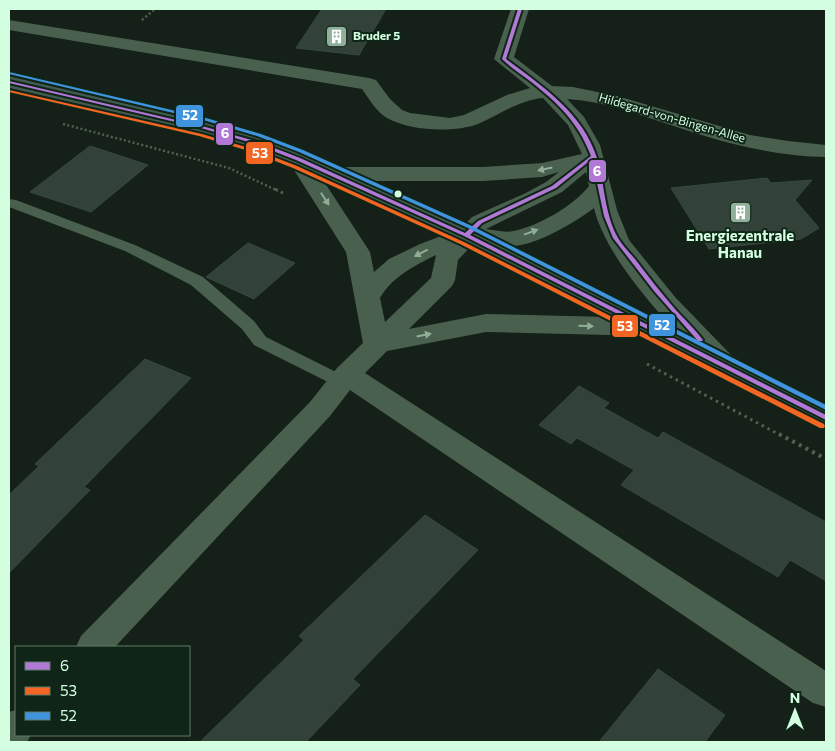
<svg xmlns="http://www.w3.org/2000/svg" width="835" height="751" viewBox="0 0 835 751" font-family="Commissioner,sans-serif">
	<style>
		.building { fill: #324238; stroke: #364a3e }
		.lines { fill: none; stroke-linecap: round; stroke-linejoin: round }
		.path-far2 { stroke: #52614a; stroke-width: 2.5; stroke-dasharray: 2 2.5; stroke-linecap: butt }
		.path-far1 { stroke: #52614a; stroke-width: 3; stroke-dasharray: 2.5 4; stroke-linecap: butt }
		.path { stroke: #52614a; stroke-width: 4; stroke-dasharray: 3 4.5; stroke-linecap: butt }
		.service { fill: #4a604e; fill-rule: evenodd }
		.minor { fill: #4a604e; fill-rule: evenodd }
		.primary { fill: #425b4e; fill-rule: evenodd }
		.bus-1-casing { stroke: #0f2517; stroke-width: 4 }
		.bus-2-casing { stroke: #0f2517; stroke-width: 4 }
		.bus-3-casing { stroke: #0f2517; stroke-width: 4 }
		.bus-1 { fill: #b178d6; fill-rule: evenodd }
		.bus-2 { fill: #f26522; fill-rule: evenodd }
		.bus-3 { fill: #4094de; fill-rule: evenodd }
		.oneway { fill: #8faf97 }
		.bus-dot { fill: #d4fee0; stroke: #0f2517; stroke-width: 2 }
		.labels { text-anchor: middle; stroke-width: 4; stroke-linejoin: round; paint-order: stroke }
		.far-poi-label { font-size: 12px; font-weight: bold; fill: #d4fee0; stroke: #0f2517; text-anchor: start }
		.far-street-label { font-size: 12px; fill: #d4fee0; stroke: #0f2517 }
		.poi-label { font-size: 15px; font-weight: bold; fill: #d4fee0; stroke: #0f2517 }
		.line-badge { stroke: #0f2517; stroke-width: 2 }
		.badge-label { font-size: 14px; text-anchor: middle; font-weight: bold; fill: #fff }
	</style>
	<rect width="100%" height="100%" fill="#142018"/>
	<path class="building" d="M322,9H386L359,55L296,48Z
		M90,146L148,165L91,212L30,192Z
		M767,178L771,183L812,180L795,200L819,228L801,239L709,249L671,188Z
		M248,243L295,263L254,299L206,277Z
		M145,359L191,378L84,487L90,490L9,573V495L39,466L35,464Z
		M579,386L609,403L604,408L658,438L663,432L826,522V581L790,560L778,577L621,485L634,470L577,438L571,444L539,425Z
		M425,515L478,550L353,679L360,685L306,742H200L304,640L299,636Z
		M658,669L725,715L705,742H599Z"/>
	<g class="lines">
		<path class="path-far2" d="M142,20L155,9
			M63,124L229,168L278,191"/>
		<path class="path-far1" d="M275,189L283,193
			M647,364L782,436"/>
		<path class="path" d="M779,434L826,459"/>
		<path class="service" d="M9,199L16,200L135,245L203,277L254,321L266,337L348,378L351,382L348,386L342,388L336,386L254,345L242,329L191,285L125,251L9,207Z"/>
		<path class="minor" d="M511,9H529L514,57L552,86L573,87L617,96L750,135L788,141L826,145V157C774,156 723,143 674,126C639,115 604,101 567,99L584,117L600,145L617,210L629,240L675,297L734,358L738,365L734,372L724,375L714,372C675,331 607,263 594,208C574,223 537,245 513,246C500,247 486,244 474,243L458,260L455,280L452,286L409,329L486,314L648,318L657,321L661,327L657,333L648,336L486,332L387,351L365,373L826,671V707L813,703L350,390L330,416L115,647H76L81,636L310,402L337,368L363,343L346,252L287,159L290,154L298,152L306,154L370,252L374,272L389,259L420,244L460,229L472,217L526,193L546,182L559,172L542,177L483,181H334L326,179L323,174L326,169L334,167H483L542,163L582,154L568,125L543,98C519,100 499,115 478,124C454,133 410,131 387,118C376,111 369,99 362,89L9,30V20L369,78L376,80L390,99L402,110L410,113L450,118L464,115L507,95L530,88L494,59ZM586,172L589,186C573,206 539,226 513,231C505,233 494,230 486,229L562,192ZM436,255L431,278L385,322L380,298C393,276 414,266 436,255Z
			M16,710V735H31L27,742H9V712Z"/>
		<path class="primary" d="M9,76L209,123L265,138L306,154L474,230L826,406V428L816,425L458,240L290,164L249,148L196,132L9,88Z"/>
		<defs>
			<path id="bus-1" d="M518,9H522L506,59C542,86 583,113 597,158C605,184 604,213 618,238C623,246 629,252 635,259C648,276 661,293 675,309C684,319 695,329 703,340L702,341H698L654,291L613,238L604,216L592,159L556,188L482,223L470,235L826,415V420L464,236L296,160L255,144L201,128L9,83V81L202,126L259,142L300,158L465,233L478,221L552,186L591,156C578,122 558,103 530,81C521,74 510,67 502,59Z"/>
			<path id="bus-2" d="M9,90L202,134L256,150L297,166L464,242L824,424L825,426L824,428H820L460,244L293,168L252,152L199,136L9,92Z"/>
			<path id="bus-3" d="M9,72L206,118L261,134L303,150L472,226L826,405V410L468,228L299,152L257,136L203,120L9,74Z"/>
		</defs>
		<use href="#bus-1" class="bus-1-casing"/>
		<use href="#bus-2" class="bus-2-casing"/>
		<use href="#bus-3" class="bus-3-casing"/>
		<use href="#bus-1" class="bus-1"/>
		<use href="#bus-2" class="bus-2"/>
		<use href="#bus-3" class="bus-3"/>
	</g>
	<defs><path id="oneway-solid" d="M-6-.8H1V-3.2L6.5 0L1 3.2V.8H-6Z" transform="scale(1.25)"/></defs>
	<g class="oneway">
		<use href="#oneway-solid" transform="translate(545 169) rotate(168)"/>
		<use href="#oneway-solid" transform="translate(325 199) rotate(57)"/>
		<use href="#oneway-solid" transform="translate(531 232) rotate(-20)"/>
		<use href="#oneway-solid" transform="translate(421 253) rotate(153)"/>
		<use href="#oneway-solid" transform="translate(586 326) rotate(1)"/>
		<use href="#oneway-solid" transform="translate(424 335) rotate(-11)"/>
	</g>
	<defs>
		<symbol id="building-square" viewBox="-11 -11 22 22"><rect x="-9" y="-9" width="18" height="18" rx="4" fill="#91b09a" stroke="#0f2517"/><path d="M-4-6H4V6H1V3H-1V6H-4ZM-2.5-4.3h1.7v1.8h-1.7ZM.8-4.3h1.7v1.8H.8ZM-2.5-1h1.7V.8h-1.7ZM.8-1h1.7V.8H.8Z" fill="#fff"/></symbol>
	</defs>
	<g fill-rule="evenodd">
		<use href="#building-square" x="324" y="24" width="25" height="25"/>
		<use href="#building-square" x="728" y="200" width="25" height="25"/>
	</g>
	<circle class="bus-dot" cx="398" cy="194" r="4.5"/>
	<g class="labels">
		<g class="far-poi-label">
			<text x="353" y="40">Bruder 5</text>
		</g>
		<g class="far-street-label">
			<text transform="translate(672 118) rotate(16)" y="4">Hildegard-von-Bingen-Allee</text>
		</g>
		<g class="poi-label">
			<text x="740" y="241">Energiezentrale<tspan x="740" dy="17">Hanau</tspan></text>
		</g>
	</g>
	<g class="line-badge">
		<rect x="175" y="104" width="29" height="24" rx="5" fill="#4094de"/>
		<rect x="215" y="122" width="19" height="24" rx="5" fill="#b178d6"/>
		<rect x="245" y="141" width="29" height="24" rx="5" fill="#f26522"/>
		<rect x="588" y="159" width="19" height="24" rx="5" fill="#b178d6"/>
		<rect x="648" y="313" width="28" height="24" rx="5" fill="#4094de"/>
		<rect x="611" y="314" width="28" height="24" rx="5" fill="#f26522"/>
	</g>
	<g class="badge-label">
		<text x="190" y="120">52</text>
		<text x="225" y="138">6</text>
		<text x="260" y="158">53</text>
		<text x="597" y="176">6</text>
		<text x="662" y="330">52</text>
		<text x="625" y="331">53</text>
	</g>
	<rect width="835" height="751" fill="none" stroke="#d4fee0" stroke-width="20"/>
	<rect x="15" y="646" width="175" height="90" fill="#0f2517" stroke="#5e7c67"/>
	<rect x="25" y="662" width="25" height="8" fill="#b178d6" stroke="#5e7c67"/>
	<text x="60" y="671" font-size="15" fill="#d4fee0">6</text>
	<rect x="25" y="687" width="25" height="8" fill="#f26522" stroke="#5e7c67"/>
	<text x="60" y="696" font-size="15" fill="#d4fee0">53</text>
	<rect x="25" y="712" width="25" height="8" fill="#4094de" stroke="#5e7c67"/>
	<text x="60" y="721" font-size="15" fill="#d4fee0">52</text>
	<g transform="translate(795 711)" stroke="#0f2517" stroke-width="4" paint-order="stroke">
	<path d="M0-4L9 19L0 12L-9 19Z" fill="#d4fee0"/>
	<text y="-8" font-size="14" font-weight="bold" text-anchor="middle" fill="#d4fee0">N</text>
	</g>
</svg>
